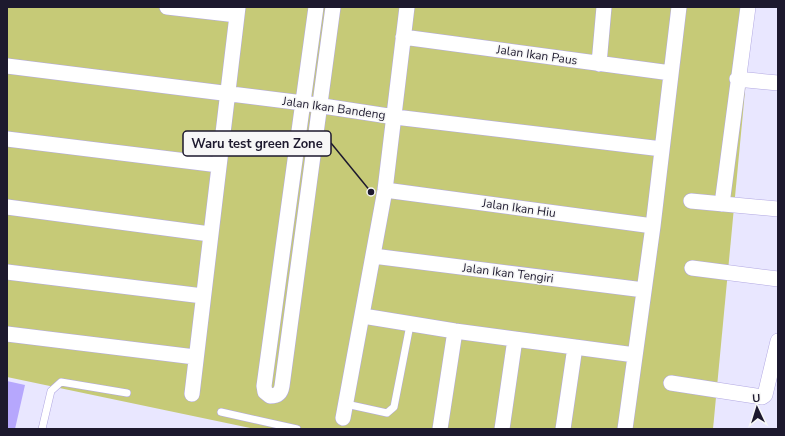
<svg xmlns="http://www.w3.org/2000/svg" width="785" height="436" viewBox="0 0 785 436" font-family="'Nunito Sans',sans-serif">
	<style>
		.green { fill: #c6ca77 }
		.water { fill: #b6a7fd }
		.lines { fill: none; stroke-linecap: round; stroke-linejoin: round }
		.lane-casing { stroke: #b2a9e2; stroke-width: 8 }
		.street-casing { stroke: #b2a9e2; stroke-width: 16 }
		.lane { stroke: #fff; stroke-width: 7 }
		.street { stroke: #fff; stroke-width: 15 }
		.labels { text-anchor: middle; stroke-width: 3; stroke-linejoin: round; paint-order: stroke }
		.street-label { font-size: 12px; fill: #1d192e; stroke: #f7f7f7 }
		.leader { fill: none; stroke: #1d192e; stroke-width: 1.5 }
		.callout-dot { fill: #1d192e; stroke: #f7f7f7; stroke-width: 1.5 }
		.callout { fill: #f7f7f7; stroke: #1d192e; stroke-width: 1.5 }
		.callout-label { font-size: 13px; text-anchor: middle; font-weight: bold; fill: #1d192e }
	</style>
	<rect width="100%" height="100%" fill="#e9e7ff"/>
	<path class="green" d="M7,7H753L713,429H255L7,377Z"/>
	<path class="water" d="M7,381L25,385L15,429H7Z"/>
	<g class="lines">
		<defs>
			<path id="lane" d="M346,404L387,413L394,407L410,325
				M221,412L297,429
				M42,429L51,391L61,382L127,393"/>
			<path id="street" d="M167,7L237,15
				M316,7L264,386L265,392L270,396C277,396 281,393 282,386L333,7
				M403,37L671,73
				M599,64L604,7
				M7,66L303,103L395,117L662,149
				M737,79L778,83
				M7,139L219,165
				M385,190L653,226
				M691,201L778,209
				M722,204L748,7
				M7,207L210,234
				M373,256L644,290
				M692,268L778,279
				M7,272L203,296
				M363,316L455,331L635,355
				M7,334L195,357
				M671,383L762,397L765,395L778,341
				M192,394L238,7
				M343,418L385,190L407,7
				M440,429L455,331
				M502,429L515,339
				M563,429L575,347
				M625,429L653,226L679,7"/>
		</defs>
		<use href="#lane" class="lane-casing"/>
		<use href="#street" class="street-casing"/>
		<use href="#lane" class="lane"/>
		<use href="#street" class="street"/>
	</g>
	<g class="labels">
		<g class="street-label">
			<text transform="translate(537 55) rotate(8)" y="4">Jalan Ikan Paus</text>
			<text transform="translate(334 108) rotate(8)" y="4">Jalan Ikan Bandeng</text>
			<text transform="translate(519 208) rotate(8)" y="4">Jalan Ikan Hiu</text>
			<text transform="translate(508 273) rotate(7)" y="4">Jalan Ikan Tengiri</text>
		</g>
	</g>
	<path class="leader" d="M371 192L331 143"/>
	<circle class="callout-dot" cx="371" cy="192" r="4"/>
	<rect class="callout" x="183" y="131" width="148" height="25" rx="4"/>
	<g class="callout-label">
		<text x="257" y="148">Waru test green Zone</text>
	</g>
	<rect width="785" height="436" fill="none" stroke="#1d192e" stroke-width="16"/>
	<g transform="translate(757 408) rotate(356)" stroke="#f7f7f7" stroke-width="3" paint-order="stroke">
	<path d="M0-3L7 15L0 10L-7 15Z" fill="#1d192e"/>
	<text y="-6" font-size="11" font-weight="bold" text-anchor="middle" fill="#1d192e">U</text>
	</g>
</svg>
